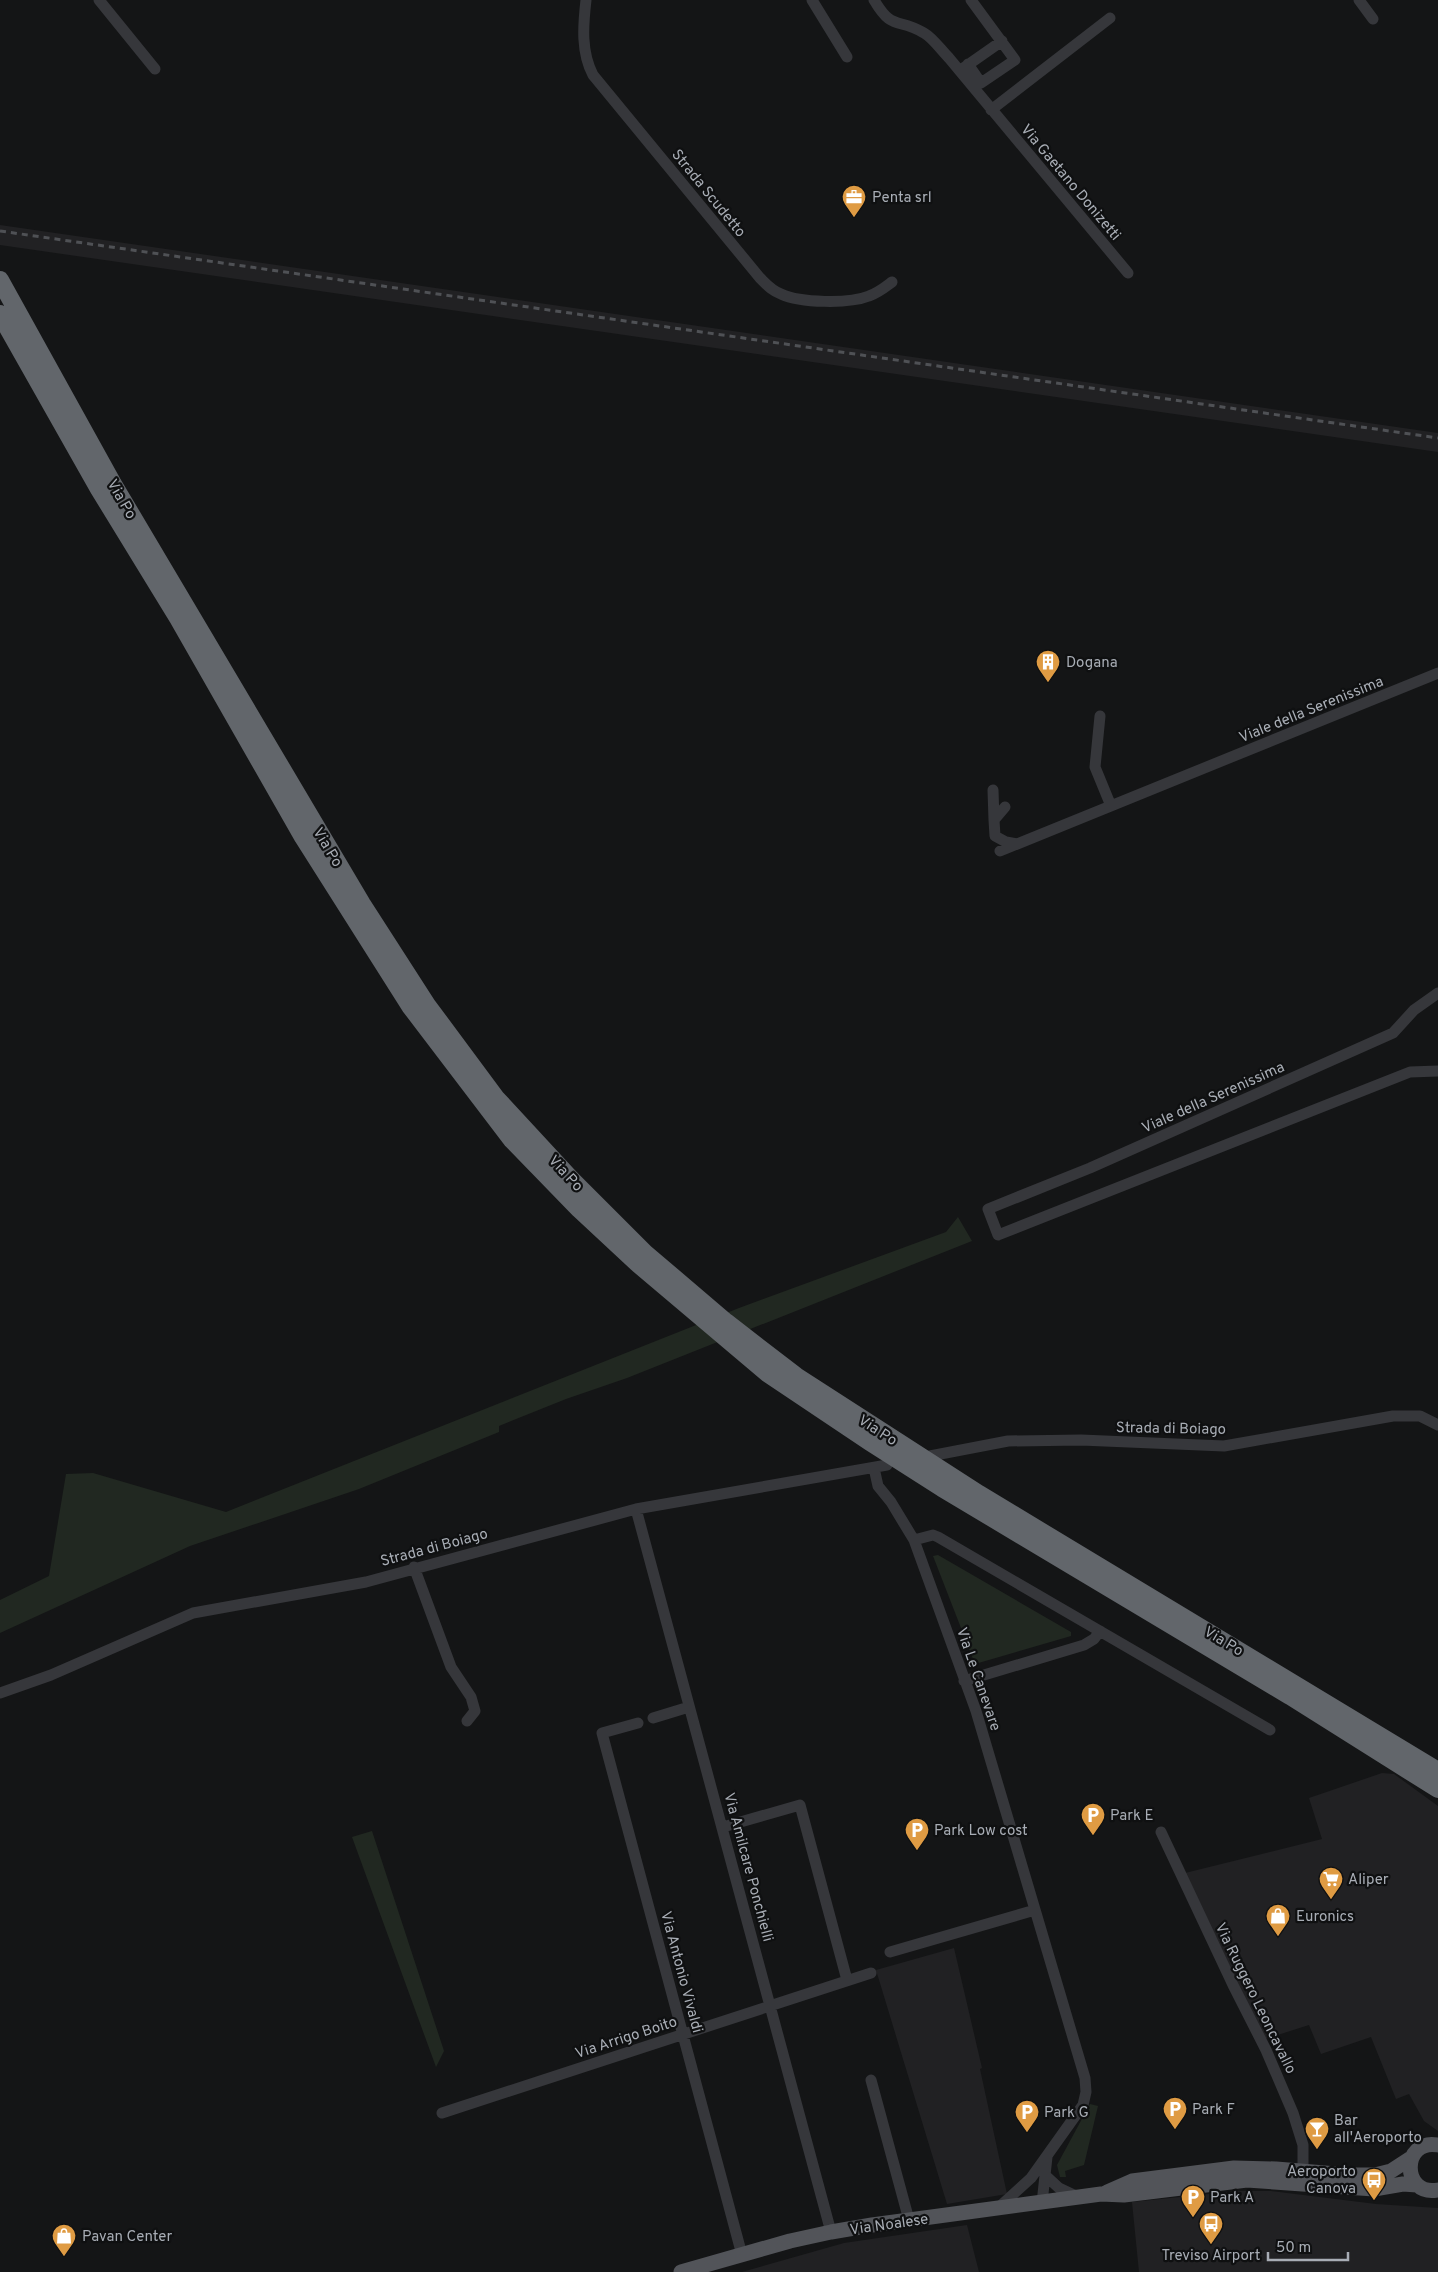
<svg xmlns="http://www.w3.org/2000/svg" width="1438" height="2272" viewBox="0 0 1438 2272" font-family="Overpass,sans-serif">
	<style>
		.built { fill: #212123 }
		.green { fill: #212821 }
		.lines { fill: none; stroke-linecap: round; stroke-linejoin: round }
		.minor { stroke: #36373b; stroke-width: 11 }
		.major { stroke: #525459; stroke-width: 15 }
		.highway { stroke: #62666b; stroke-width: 18 }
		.rail { stroke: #4f5155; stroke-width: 3; stroke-dasharray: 6 5; stroke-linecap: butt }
		.labels { text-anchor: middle; stroke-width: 4.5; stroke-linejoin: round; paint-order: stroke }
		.street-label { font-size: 15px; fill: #a8adb5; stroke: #0f1011 }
		.poi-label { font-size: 15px; fill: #a8adb5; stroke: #0f1011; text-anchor: start }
	</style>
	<rect width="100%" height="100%" fill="#141516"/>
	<path class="built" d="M0,225L1438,433V452L0,245Z
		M1382,1773L1394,1774L1438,1806V2131L1424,2121L1409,2094L1396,2099L1371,2037L1321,2054L1309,2025L1265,2039L1185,1873L1322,1839L1309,1798Z
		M954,1948L982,2068L980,2069L1007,2194L947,2204L876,1970Z
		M1238,2191H1271L1376,2204L1438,2208V2272H1139L1132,2202Z
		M967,2225L979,2272H742L844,2243Z"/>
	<path class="green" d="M958,1217L972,1241L627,1378L566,1399L499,1426V1432L359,1489L190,1546L0,1633V1600L49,1576L66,1474L93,1473L226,1512L739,1308L946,1232Z
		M938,1555L1071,1632V1636L975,1664L933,1556Z
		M372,1831L444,2051L436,2067L352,1837Z
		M1090,2104L1098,2106L1084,2165L1065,2171L1066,2177H1060L1057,2165Z"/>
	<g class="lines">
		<path class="minor" d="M99,0L155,69
			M586,0C583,26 581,52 593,75L760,278C767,285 772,291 781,294C800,303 849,304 869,296C878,293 884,288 892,282
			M812,0L847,57
			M874,0C893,32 897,17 924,33C933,38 941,50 949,58L1128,273
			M1359,0L1373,19
			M968,64L981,83L1015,60L971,0
			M962,69L1002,41
			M991,110L1110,18
			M1100,716L1095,767L1111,806
			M993,790L994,820
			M1005,807L994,820L995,836L1006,842L1017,844
			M1000,851L1438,673
			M1438,993L1414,1010L1393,1033L1090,1168L988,1209L998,1235L1410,1072L1438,1071
			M930,1456L1008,1441L1081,1440L1224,1446L1393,1416H1420L1438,1425
			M874,1468L878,1486L891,1502L914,1540L976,1711L1085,2078L1086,2092L1083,2105L1031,2178L998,2208
			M636,1509L831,2232
			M914,1540L933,1535L938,1537L1270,1730
			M414,1567L451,1667L471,1697L475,1711L467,1721
			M964,1681L1084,1645L1094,1639L1100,1631
			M0,1693L51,1675L193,1613L366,1582L636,1509L887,1465
			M653,1718L689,1707
			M638,1723L602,1733L742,2255
			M723,1827L800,1805L847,1980
			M1161,1832L1233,1985L1266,2050L1293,2113L1303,2145V2179
			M890,1952L1035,1910
			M871,2080L909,2220
			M442,2113L871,1973
			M1046,2176L1059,2188L1078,2197
			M1042,2203L1047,2157"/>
		<path class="major" d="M1438,2145C1401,2138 1401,2197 1438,2190
			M1107,2192L1132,2181L1234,2168L1276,2169L1349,2175H1375L1391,2171L1411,2158
			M681,2272L790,2241L831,2232L872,2225L1101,2194L1124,2195L1247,2180L1374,2189L1403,2184L1417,2185"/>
		<path class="highway" d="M0,280L113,484L362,904L427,1005L496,1098L571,1179L645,1253L726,1322L796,1376L979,1494L1438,1771
			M0,314L99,489L178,618L303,837L410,1006L512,1140L579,1209L637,1263L767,1373L870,1442L942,1488L1290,1696L1438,1789"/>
		<path class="rail" d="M0,231L1438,438"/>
	</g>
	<defs>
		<symbol id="office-pin" viewBox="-11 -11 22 30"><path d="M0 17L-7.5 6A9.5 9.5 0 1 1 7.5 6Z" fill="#df9b43" stroke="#0f1011"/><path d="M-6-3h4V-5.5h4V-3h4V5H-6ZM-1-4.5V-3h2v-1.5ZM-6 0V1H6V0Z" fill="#fff"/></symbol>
		<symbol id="building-pin" viewBox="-11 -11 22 30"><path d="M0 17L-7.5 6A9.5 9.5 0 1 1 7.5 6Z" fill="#df9b43" stroke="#0f1011"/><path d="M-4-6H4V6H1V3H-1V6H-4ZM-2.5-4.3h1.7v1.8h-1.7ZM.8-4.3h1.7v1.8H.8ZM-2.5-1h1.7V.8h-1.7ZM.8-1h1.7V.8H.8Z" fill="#fff"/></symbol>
		<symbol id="parking-pin" viewBox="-11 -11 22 30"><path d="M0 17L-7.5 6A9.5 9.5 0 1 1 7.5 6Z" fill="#df9b43" stroke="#0f1011"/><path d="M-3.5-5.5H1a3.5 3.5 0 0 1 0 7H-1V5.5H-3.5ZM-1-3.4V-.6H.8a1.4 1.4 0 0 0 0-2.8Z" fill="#fff"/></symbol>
		<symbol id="supermarket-pin" viewBox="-11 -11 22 30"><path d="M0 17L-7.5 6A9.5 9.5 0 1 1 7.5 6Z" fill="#df9b43" stroke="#0f1011"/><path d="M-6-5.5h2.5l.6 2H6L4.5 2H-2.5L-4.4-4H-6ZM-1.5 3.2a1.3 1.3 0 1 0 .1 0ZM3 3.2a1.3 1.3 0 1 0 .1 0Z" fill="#fff"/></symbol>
		<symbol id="shop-pin" viewBox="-11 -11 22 30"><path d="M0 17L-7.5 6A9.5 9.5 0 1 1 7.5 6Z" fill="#df9b43" stroke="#0f1011"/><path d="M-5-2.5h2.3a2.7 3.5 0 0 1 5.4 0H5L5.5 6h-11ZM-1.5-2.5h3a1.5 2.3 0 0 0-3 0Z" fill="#fff"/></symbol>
		<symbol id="bar-pin" viewBox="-11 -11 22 30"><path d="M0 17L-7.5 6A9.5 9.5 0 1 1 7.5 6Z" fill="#df9b43" stroke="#0f1011"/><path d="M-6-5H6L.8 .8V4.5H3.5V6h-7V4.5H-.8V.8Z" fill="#fff"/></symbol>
		<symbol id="bus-pin" viewBox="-11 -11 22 30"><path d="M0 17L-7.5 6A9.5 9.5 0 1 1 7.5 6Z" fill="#df9b43" stroke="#0f1011"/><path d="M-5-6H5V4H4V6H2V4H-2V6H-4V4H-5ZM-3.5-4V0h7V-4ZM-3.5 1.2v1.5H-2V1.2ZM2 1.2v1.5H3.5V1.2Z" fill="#fff"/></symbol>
	</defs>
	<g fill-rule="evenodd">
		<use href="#office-pin" x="840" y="183" width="28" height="38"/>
		<use href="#building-pin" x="1034" y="648" width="28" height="38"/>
		<use href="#parking-pin" x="1079" y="1801" width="28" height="38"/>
		<use href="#parking-pin" x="903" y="1816" width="28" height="38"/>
		<use href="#supermarket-pin" x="1317" y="1865" width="28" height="38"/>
		<use href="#shop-pin" x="1264" y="1902" width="28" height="38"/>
		<use href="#parking-pin" x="1161" y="2095" width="28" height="38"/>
		<use href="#parking-pin" x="1013" y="2098" width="28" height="38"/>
		<use href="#bar-pin" x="1303" y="2115" width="28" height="38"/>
		<use href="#bus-pin" x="1360" y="2166" width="28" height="38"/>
		<use href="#parking-pin" x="1179" y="2183" width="28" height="38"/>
		<use href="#bus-pin" x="1197" y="2210" width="28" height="38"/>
		<use href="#shop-pin" x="50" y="2222" width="28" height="38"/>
	</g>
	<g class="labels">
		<g class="street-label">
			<text transform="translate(1071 182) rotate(50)" y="5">Via Gaetano Donizetti</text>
			<text transform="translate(709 193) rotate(51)" y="5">Strada Scudetto</text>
			<text transform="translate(122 499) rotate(60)" y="5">Via Po</text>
			<text transform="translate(1311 709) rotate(-22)" y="5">Viale della Serenissima</text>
			<text transform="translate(328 847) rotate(59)" y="5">Via Po</text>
			<text transform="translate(1213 1097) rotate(-24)" y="5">Viale della Serenissima</text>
			<text transform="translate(566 1173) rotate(47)" y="5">Via Po</text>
			<text transform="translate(1171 1428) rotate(1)" y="5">Strada di Boiago</text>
			<text transform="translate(878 1430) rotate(33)" y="5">Via Po</text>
			<text transform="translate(434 1547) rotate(-15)" y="5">Strada di Boiago</text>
			<text transform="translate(1224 1641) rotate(31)" y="5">Via Po</text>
			<text transform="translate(979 1679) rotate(71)" y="5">Via Le Canevare</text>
			<text transform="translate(749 1867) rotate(75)" y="5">Via Amilcare Ponchielli</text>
			<text transform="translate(682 1972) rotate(75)" y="5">Via Antonio Vivaldi</text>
			<text transform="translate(1256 1998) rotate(64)" y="5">Via Ruggero Leoncavallo</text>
			<text transform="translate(626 2037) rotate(-18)" y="5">Via Arrigo Boito</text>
			<text transform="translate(889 2224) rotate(-8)" y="5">Via Noalese</text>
		</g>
		<g class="poi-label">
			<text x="872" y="202">Penta srl</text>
			<text x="1066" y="667">Dogana</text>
			<text x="1110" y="1820">Park E</text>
			<text x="934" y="1835">Park Low cost</text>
			<text x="1348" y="1884">Aliper</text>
			<text x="1296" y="1921">Euronics</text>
			<text x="1192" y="2114">Park F</text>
			<text x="1044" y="2117">Park G</text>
			<text x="1334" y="2125">Bar<tspan x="1334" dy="17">all'Aeroporto</tspan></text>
			<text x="1356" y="2176" text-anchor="end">Aeroporto<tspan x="1356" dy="17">Canova</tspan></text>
			<text x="1210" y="2202">Park A</text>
			<text x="82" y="2241">Pavan Center</text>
			<text x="1211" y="2260" text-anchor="middle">Treviso Airport</text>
		</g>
	</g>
	<path d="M1268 2252v8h80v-8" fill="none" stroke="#a8adb5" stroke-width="2.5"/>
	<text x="1276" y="2252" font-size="15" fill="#a8adb5" stroke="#0f1011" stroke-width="4" paint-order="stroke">50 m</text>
</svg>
